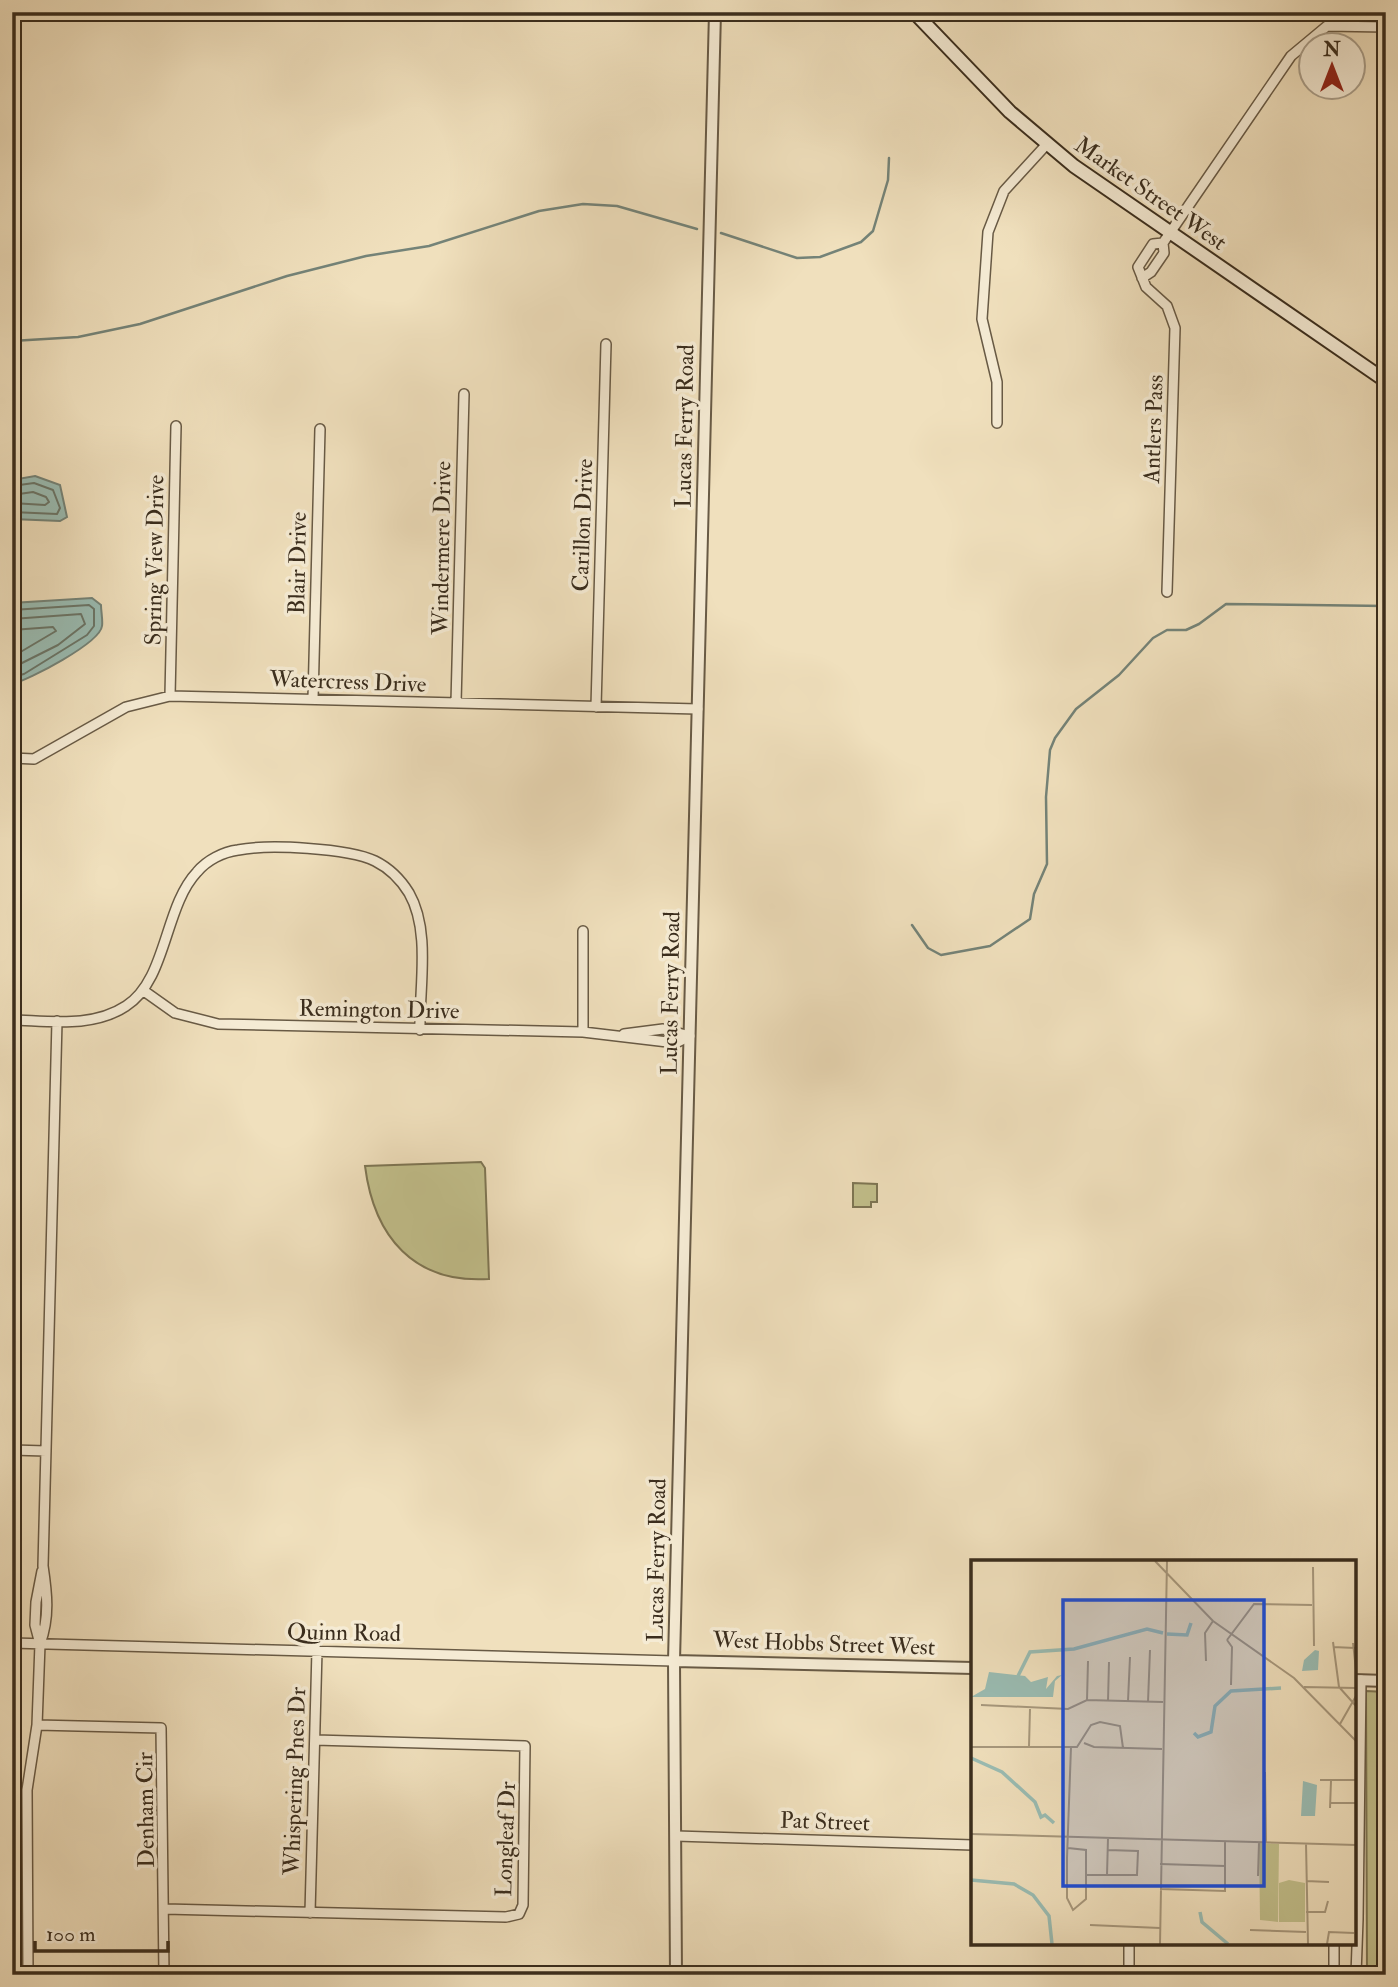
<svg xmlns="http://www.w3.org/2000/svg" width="1398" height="1987" viewBox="0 0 1398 1987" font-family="'IM FELL Double Pica',serif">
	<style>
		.green { fill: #c2c08c; stroke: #7e7654; stroke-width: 2 }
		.water { fill: #9abdb4; stroke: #748378; stroke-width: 2 }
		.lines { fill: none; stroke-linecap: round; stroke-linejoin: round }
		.shore { stroke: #6a7568; stroke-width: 2 }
		.stream { stroke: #748378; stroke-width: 2.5 }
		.minor-casing { stroke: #685a45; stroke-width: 12 }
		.tertiary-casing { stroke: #685a45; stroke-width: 14 }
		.secondary-casing { stroke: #3a2d1d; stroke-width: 16 }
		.minor { stroke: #f5ebd4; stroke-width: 9 }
		.tertiary { stroke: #f5ebd4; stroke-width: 10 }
		.secondary { stroke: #f5ebd4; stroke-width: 12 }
		.labels { text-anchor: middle; stroke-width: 7; stroke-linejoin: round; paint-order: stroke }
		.street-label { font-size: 23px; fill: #3a2d1d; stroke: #f5ebd4 }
		.inset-river { fill: none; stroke: #9abdb4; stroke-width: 3.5 }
		.inset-road { fill: none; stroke: #a7987d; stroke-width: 2 }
		.view { fill: #1d4ed8; fill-opacity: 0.15; stroke: #1d4ed8; stroke-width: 3.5 }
		.inset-edge { fill: none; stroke: #3a2d1d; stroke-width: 3.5 }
	</style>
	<rect width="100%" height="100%" fill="#f0e0bd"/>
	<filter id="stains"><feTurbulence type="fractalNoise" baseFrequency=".00286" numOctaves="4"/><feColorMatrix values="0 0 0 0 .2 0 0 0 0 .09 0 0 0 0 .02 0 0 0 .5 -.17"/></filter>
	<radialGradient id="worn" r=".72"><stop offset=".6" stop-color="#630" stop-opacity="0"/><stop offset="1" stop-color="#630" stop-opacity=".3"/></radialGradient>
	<path class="green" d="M481,1162L485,1168L489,1279C414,1284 374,1237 365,1166Z
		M853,1183L877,1184V1202H871V1207H853Z
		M1366,1691L1386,1692V1975H1367Z"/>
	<path class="water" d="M35,476L60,485L67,517L60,521L12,519V480Z
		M92,598L101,605C101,611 103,621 102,626C100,643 29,680 12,684V603Z"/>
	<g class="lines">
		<path class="shore" d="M12,486L34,483L53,490L60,508L57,514L12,512
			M12,495L33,492L46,497L49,502L45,505L12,503
			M12,610L89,605L94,609V626L87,635L24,674L12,677
			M12,619L81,614L85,624L58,645L12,668
			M12,630L53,627L56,631L12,657"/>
		<path class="stream" d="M721,233L797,258L820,257L861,242L873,231L888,180L889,158
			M12,341L78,337L140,324L287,276L366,256L429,246L539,211L583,204L617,206L697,229
			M912,925L928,948L941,955L990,946L1030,919L1034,894L1047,864L1046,797L1050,750L1055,738L1076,709L1119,675L1153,638L1167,630H1186L1199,624L1226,604L1386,606"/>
		<defs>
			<path id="minor" d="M1163,243L1153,244L1138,267L1146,287L1167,306L1175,328L1167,592
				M1142,278L1151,272L1164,253L1163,243L1291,56L1327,26L1386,27
				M997,423V382L982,319L988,232L1004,191L1047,144
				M170,696L176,426
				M313,699L320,429
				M456,703L464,394
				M596,707L606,344
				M12,758L34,759L126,707L170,696L698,709
				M144,991L175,1013L218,1024L583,1032L676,1043L690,1036
				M12,1020C50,1021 93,1028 126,1006C167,980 164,907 197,872C207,860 223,852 238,850C268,844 348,848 375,861C389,868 401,880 409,893C431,931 419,988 420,1030
				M583,1032V931
				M624,1034L663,1029L690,1036
				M12,1450L46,1451
				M12,1643L674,1661
				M40,1644C50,1617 47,1593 43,1566L57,1021
				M37,1725L161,1728L164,1975
				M676,1836L973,1845
				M165,1909L506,1917L519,1914L523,1905L525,1746L315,1740
				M310,1913L317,1650
				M1358,1919L1361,1680
				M1354,1921L1358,1919L1356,1975
				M1129,1943V1975
				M1334,1943V1975
				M28,1975L27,1790L37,1725L40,1644L35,1625L36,1602L42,1571"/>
			<path id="tertiary" d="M674,1661L973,1668
				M1354,1680L1386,1681
				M676,1975L674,1661L715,12"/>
			<path id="secondary" d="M914,12L1010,112L1074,166L1386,381"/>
		</defs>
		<use href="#minor" class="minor-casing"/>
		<use href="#tertiary" class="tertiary-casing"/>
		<use href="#secondary" class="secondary-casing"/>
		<use href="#minor" class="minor"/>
		<use href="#tertiary" class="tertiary"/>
		<use href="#secondary" class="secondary"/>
	</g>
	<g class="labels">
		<g class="street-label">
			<text transform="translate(1151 193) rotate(35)" y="8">Market Street West</text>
			<text transform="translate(684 426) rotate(-89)" y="8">Lucas Ferry Road</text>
			<text transform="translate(1153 429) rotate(-88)" y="8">Antlers Pass</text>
			<text transform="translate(582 525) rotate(-88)" y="8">Carillon Drive</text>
			<text transform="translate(441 548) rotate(-89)" y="8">Windermere Drive</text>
			<text transform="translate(154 560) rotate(-89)" y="8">Spring View Drive</text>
			<text transform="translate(297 563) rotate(-89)" y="8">Blair Drive</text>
			<text transform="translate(348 681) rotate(2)" y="8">Watercress Drive</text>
			<text transform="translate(670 993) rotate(-89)" y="8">Lucas Ferry Road</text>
			<text transform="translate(379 1009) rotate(1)" y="8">Remington Drive</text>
			<text transform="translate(656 1560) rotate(-89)" y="8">Lucas Ferry Road</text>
			<text transform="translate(344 1632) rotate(1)" y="8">Quinn Road</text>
			<text transform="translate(824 1643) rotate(2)" y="8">West Hobbs Street West</text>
			<text transform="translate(294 1781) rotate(-88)" y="8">Whispering Pnes Dr</text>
			<text transform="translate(145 1810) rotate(-91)" y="8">Denham Cir</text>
			<text transform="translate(825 1821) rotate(2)" y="8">Pat Street</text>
			<text transform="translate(505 1839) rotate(-88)" y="8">Longleaf Dr</text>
		</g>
	</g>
	<g transform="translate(971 1560)">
		<rect width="385" height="385" fill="#f0e0bd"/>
		<path d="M288,283L308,284L307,362L289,360ZM318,320L334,323V362H308V323Z" fill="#c2c08c"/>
		<path d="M344,90L348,91L347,110L331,111L333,100ZM18,112L54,116L60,122L77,117L75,129L86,116L91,115L84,121L82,137H0L14,129ZM332,221L346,225L344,256H330Z" fill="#9abdb4"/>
		<path class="inset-river" d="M196,74L216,75L220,63M47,116L59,92L103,89L176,69L192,73M223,173L227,177L240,172L244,146L260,131L310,128M0,198L31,212L64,242L70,257L74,255L83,263M0,320L43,324L62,335L78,356L81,384M229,352L231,362L257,384"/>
		<path class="inset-road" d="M184,1L242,61L323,118L385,181M342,7L343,86M256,80L283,44L341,45M256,80L261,87L260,125M362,82L368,127L385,146M382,83L385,110M362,87L384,88M235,101L234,73L242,61M333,127L385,128M116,140L117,101M137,141L138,102M157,141L159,97M177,142L179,90M10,145L97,149L116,140L192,142M369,164L385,136M113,183L123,187L191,189M58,186L59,149M0,187H106L120,165L129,162L149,166L152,188M294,212L295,282M349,220H385M359,243H385M359,248L360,221M0,274L385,285M335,283L337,384M97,288L115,290V339L102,350L96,338V298L100,187M189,304L254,306M116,315H166L167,291L137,290M136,315L137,278M287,316L288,282M335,321L358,322M189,329L254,331V281M335,352H354L357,341M119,365L189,368M279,370L335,372M189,384L196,1M356,384L358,372L383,373"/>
		<path class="view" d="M92,40H293V326H92Z"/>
		<rect width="385" height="385" class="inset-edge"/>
	</g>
	<rect width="1398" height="1987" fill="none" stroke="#f0e0bd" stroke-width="42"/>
	<rect x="14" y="14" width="1370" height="1959" fill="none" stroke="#3a2d1d" stroke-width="3.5"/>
	<rect x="21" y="21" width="1356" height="1945" fill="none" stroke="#3a2d1d" stroke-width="2"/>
	<g transform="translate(1332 66)"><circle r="33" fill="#f5ebd4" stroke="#aa9f8b" stroke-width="2"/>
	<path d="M0-5L12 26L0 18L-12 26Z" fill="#8f2418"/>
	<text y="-10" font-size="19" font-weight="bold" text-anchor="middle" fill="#3a2d1d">N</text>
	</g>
	<path d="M35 1941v10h133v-10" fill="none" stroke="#3a2d1d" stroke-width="3.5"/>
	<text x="46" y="1941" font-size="21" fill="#3a2d1d" stroke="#f5ebd4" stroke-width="5" paint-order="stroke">100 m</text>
	<rect width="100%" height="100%" filter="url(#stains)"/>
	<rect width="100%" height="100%" fill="url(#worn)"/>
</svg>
